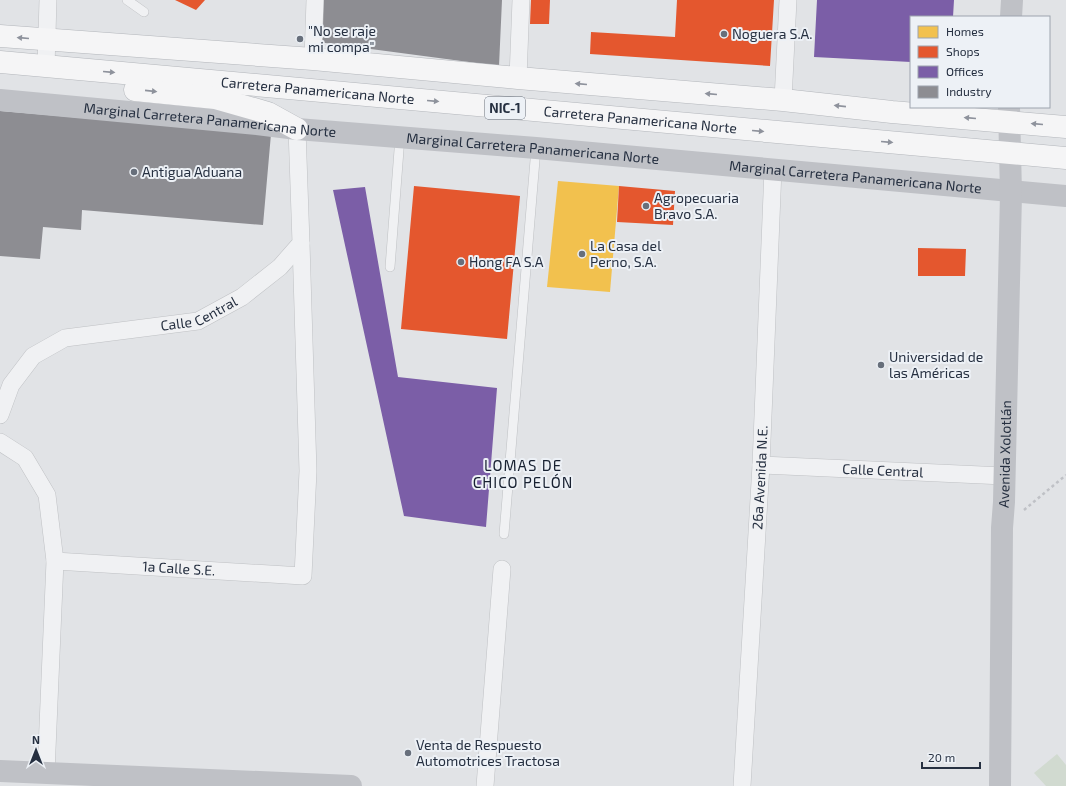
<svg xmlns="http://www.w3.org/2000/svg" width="1066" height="786" viewBox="0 0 1066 786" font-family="'Exo 2',sans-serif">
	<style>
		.green { fill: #d1dad0 }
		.homes { fill: #f2c14e }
		.shops { fill: #e4572e }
		.offices { fill: #7b5ea7 }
		.industry { fill: #8d8d92 }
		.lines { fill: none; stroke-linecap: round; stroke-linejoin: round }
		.lane-casing { stroke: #bfc1c4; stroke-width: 10 }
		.street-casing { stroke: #bfc1c4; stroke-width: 18 }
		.highway-casing { stroke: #b3b6bb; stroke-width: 23 }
		.path { stroke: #bfc1c6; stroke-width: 2.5; stroke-dasharray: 3 3; stroke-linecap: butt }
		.lane { stroke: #f0f1f3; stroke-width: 9 }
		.street { stroke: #f0f1f3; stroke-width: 17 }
		.secondary { stroke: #bfc1c6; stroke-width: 22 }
		.highway { stroke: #f5f5f6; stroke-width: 22 }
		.oneway { fill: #8e929c }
		.poi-dot { fill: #676f7b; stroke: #edf1f6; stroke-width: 1.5 }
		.labels { text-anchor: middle; stroke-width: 4; stroke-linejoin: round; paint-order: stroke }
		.shield { fill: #edf1f6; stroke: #626a77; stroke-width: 1 }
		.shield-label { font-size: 13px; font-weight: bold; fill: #263041 }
		.poi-label { font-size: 14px; fill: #263041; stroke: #edf1f6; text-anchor: start }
		.street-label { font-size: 14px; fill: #263041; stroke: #edf1f6 }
		.neighbourhood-label { font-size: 15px; letter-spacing: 1px; fill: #182131; stroke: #edf1f6 }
	</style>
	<rect width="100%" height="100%" fill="#e1e3e6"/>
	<path class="green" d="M1057,754L1066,765V786H1046L1034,773Z"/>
	<path class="homes" d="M558,181L619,186L610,292L547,287Z"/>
	<path class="shops" d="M175,0H205L196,10Z
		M531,0H550L549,24H530Z
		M677,0H774L770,66L590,54L591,32L675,37Z
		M414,186L520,196L507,339L401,329Z
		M619,186L675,191L673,225L617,222Z
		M918,248L966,249L965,276H918Z"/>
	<path class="offices" d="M817,0H954L953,17H911V62L814,57Z
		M365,187L398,377L497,388L486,527L404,516L333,190Z"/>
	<path class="industry" d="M322,0H502L499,66L318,42Z
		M0,111L271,134L263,225L82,210L81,230L43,227L40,259L0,256Z"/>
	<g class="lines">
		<defs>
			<path id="lane" d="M127,0L144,12
				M390,267L400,137
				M504,534L536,148"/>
			<g id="street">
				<path d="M313,59L315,0"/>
				<path d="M46,67L48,0"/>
				<path d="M518,78L521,0"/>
				<path d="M783,100L788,0"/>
				<path id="s1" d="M0,415L11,385L33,356L65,338L198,321L242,297L280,267L301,243L297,129"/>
				<path d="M0,442L25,458L47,495L55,561L46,773"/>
				<path id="s2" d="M761,465L1004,476"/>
				<path id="s3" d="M55,561L303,576L308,471L301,243"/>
				<path d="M485,786L502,569"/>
				<path id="s4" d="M742,786L761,465L773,169"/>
			</g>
			<g id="highway">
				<path d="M0,36L313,59L518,78L783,100L892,112L1066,127"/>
				<path id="s7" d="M0,62L1066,158"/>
				<path d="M135,90L215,98L268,113L297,129"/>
			</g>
		</defs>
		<use href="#lane" class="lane-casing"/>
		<use href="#street" class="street-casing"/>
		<use href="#highway" class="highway-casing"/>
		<path class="path" d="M1024,510L1066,475"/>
		<use href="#lane" class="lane"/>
		<use href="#street" class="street"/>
		<g class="secondary">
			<path d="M1011,17L1012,0"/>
			<path id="s5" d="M0,100L257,124L297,129L536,148L1066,196"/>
			<path d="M0,771L351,786"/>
			<path id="s6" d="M1000,786L1002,528L1004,502L1011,194L1009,107"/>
		</g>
		<use href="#highway" class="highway"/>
	</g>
	<defs><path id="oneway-solid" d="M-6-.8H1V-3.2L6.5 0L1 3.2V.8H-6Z"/></defs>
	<g class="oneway">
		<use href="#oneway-solid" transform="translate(23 38) rotate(-175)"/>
		<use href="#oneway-solid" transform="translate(109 72) rotate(5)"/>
		<use href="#oneway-solid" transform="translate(581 84) rotate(-175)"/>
		<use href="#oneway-solid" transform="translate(151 91) rotate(6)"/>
		<use href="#oneway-solid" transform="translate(711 94) rotate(-175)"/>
		<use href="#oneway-solid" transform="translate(433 101) rotate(5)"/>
		<use href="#oneway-solid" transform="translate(840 106) rotate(-174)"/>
		<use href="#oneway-solid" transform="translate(970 118) rotate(-175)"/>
		<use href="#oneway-solid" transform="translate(1037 124) rotate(-175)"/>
		<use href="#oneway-solid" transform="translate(758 131) rotate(5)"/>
		<use href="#oneway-solid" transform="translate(887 142) rotate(5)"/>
	</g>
	<g class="poi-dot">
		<circle cx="724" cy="34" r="4"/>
		<circle cx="300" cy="39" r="4"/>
		<circle cx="134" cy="172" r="4"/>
		<circle cx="646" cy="206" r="4"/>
		<circle cx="582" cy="254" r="4"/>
		<circle cx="461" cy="262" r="4"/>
		<circle cx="881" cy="365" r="4"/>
		<circle cx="408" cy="753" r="4"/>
	</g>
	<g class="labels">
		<rect class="shield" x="485" y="97" width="40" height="22" rx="3"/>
		<g class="shield-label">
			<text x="505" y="113">NIC-1</text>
		</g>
		<g class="poi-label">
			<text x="308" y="36">"No se raje<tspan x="308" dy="16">mi compa"</tspan></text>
			<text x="732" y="39">Noguera S.A.</text>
			<text x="142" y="177">Antigua Aduana</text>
			<text x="654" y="203">Agropecuaria<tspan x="654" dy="16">Bravo S.A.</tspan></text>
			<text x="590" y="251">La Casa del<tspan x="590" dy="16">Perno, S.A.</tspan></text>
			<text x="469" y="267">Hong FA S.A</text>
			<text x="889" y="362">Universidad de<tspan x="889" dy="16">las Américas</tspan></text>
			<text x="416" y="750">Venta de Respuesto<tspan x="416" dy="16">Automotrices Tractosa</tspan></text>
		</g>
		<g class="street-label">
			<text dy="5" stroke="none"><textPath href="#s7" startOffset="319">Carretera Panamericana Norte</textPath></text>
			<text dy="5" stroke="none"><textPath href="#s5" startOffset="211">Marginal Carretera Panamericana Norte</textPath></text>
			<text dy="5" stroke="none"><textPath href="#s7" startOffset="643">Carretera Panamericana Norte</textPath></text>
			<text dy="5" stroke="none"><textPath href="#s5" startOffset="535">Marginal Carretera Panamericana Norte</textPath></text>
			<text dy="5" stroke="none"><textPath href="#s5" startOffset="859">Marginal Carretera Panamericana Norte</textPath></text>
			<text dy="5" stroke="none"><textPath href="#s1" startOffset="242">Calle Central</textPath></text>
			<text dy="5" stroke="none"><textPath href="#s6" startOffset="332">Avenida Xolotlán</textPath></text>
			<text dy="5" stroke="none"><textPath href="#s2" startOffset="122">Calle Central</textPath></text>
			<text dy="5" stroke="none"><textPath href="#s4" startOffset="309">26a Avenida N.E.</textPath></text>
			<text dy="5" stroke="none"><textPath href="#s3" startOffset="124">1a Calle S.E.</textPath></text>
		</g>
		<g class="neighbourhood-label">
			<text x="523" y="471">LOMAS DE<tspan x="523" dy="17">CHICO PELÓN</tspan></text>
		</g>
	</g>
	<rect x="910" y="16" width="140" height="92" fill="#edf1f6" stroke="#9da4ae"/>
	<rect x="918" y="26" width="20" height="12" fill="#f2c14e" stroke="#9da4ae"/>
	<text x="946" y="36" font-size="12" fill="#263041">Homes</text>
	<rect x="918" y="46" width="20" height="12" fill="#e4572e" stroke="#9da4ae"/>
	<text x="946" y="56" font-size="12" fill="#263041">Shops</text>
	<rect x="918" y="66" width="20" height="12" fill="#7b5ea7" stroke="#9da4ae"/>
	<text x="946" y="76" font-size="12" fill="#263041">Offices</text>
	<rect x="918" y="86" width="20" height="12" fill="#8d8d92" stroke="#9da4ae"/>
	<text x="946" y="96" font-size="12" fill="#263041">Industry</text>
	<g transform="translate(36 750)" stroke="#edf1f6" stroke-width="3" paint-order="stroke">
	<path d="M0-3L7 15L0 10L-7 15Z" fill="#263041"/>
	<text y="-6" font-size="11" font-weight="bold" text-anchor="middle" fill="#263041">N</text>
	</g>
	<path d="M922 762v6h58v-6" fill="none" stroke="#263041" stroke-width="2"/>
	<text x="928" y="762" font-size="12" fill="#263041" stroke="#edf1f6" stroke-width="3" paint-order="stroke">20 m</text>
</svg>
